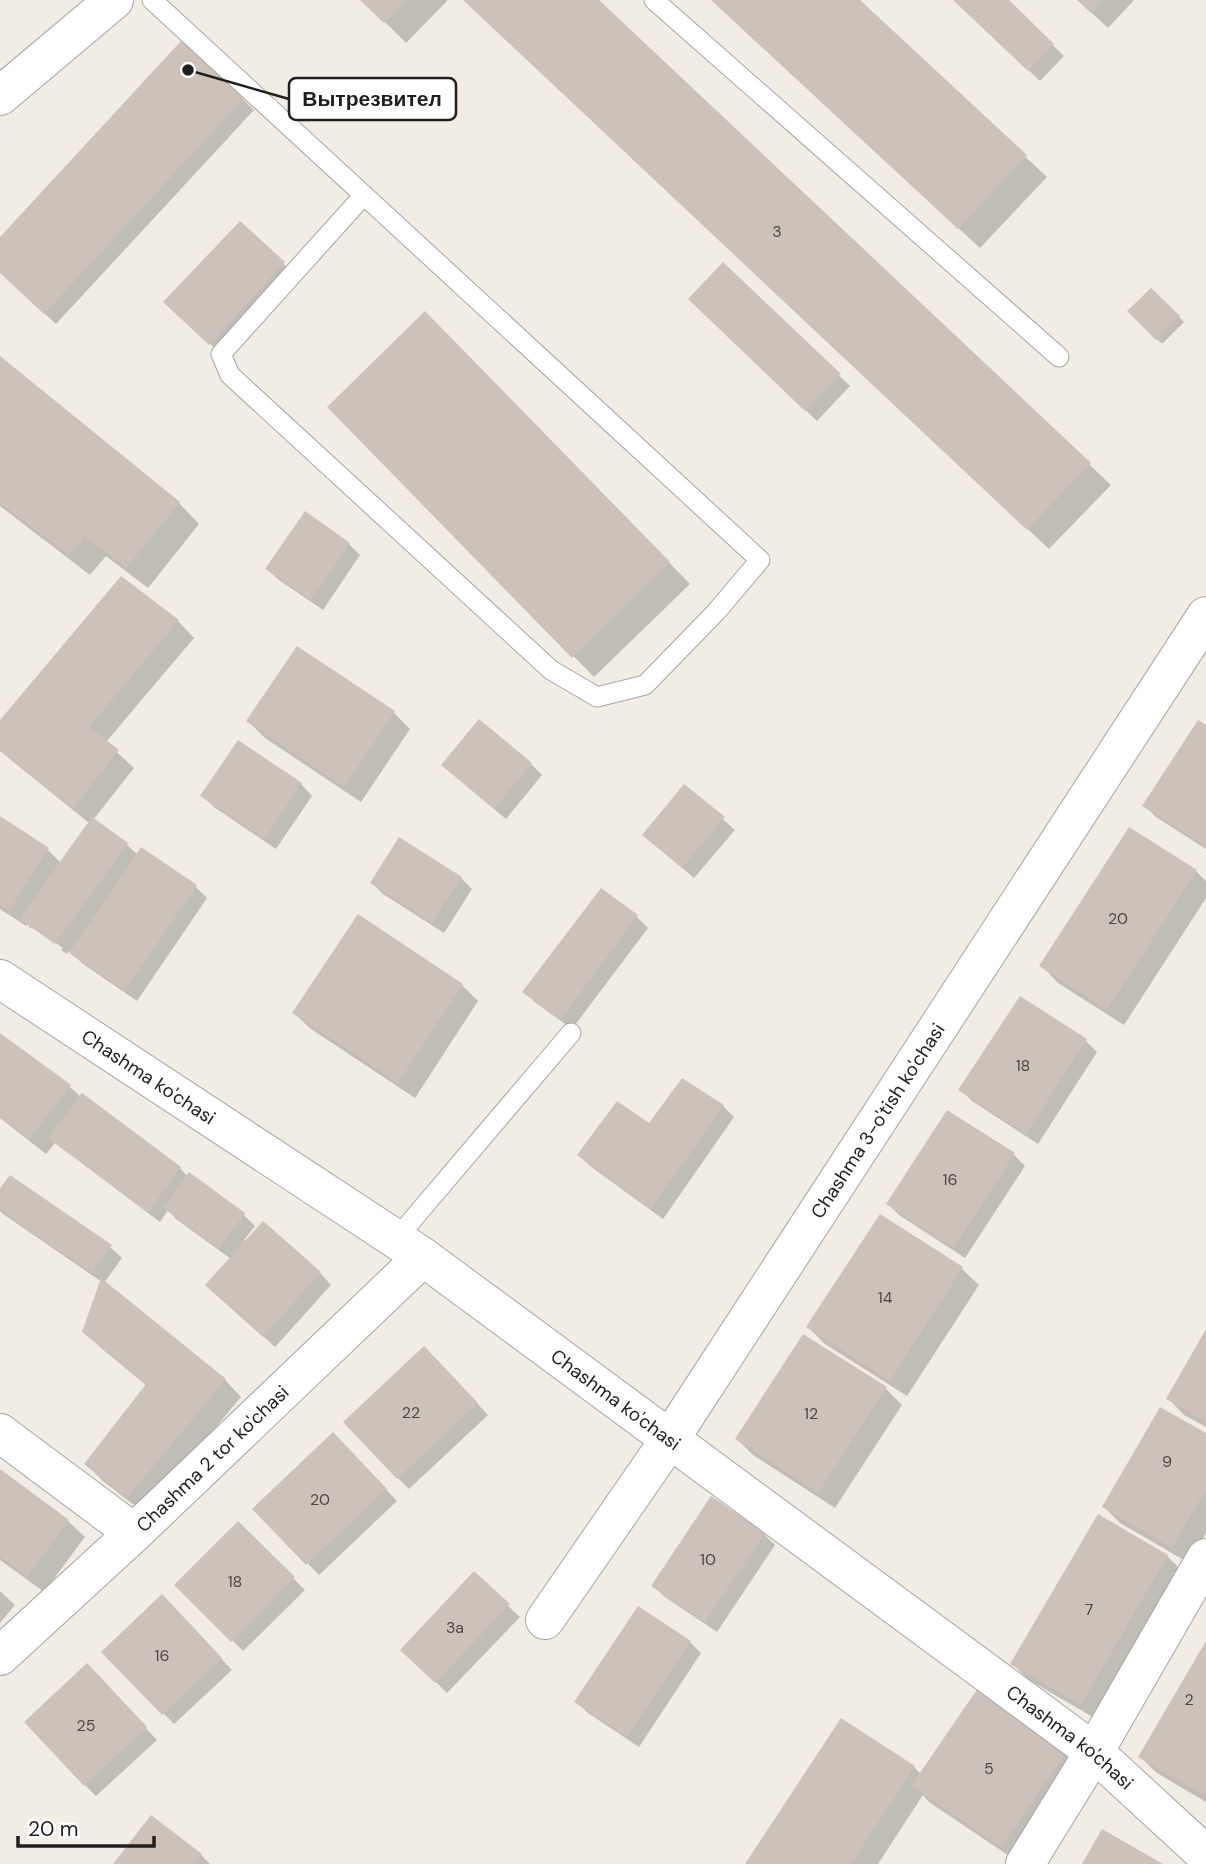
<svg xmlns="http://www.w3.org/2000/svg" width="1206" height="1864" viewBox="0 0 1206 1864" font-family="'DM Sans',sans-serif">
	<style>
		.shadow { fill: #0003 }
		.building { fill: #cdc2b9 }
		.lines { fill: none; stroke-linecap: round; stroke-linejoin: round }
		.lane-casing { stroke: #a6a6a6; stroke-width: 21 }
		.street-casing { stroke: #a6a6a6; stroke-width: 40 }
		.lane { stroke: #fff; stroke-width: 19 }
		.street { stroke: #fff; stroke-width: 38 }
		.labels { text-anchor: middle; stroke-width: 5; stroke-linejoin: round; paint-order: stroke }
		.number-label { font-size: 16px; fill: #4a4846 }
		.street-label { font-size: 19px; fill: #1f1f1f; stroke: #fff }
		.leader { fill: none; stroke: #1f1f1f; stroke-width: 2.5 }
		.callout-dot { fill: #1f1f1f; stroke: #fff; stroke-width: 2.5 }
		.callout { fill: #fff; stroke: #1f1f1f; stroke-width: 2.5 }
		.callout-label { font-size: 21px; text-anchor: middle; font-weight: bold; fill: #1f1f1f }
	</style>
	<rect width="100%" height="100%" fill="#f1ece4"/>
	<path class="shadow" d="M363,0H446L447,1L406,43Z
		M464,0H596L1111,485L1049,549Z
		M712,0H857L1047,177L980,248Z
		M955,0H1006L1064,56L1040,81Z
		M1078,0H1134L1108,28Z
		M243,99L254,110L56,324L0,272V240Z
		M240,223L295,275L221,354L177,313Z
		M723,264L850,386L817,421L690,299Z
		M1151,290L1184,322L1162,344L1130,311Z
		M425,314L690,584L594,677L329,407Z
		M0,358L179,503L199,524L148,588L106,556L90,575L0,506Z
		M349,544L360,555L323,610L279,580L267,569Z
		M178,621L194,638L106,742L134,768L93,820L126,844L138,855L141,850L196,887L207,898L137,1001L83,964L69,951L67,954L61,950L63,948L31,926V929L27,924L26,926L0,909V819L48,850L61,863L89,823L0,751V723Z
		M394,713L410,729L361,802L265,738L248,721Z
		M1206,727V849L1156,817L1144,805Z
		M531,764L542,775L506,819L455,776Z
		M301,784L312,796L276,849L214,807L203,796Z
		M685,786L735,830L694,878L644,835Z
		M1130,829L1196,871L1206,881V898L1124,1025L1058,983L1042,966Z
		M461,878L472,889L444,933L383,894L372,883Z
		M601,890L637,917L648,928L572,1029L536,1003L525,992Z
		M462,985L478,1001L415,1098L311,1029L294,1013Z
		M1020,998L1086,1041L1097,1052L1038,1144L972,1101L961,1090Z
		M0,1035L70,1087L81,1097L180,1168L188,1177L244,1215L255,1226L244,1240L246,1242L320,1273L331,1285L275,1347L219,1296L231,1259L176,1219L168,1210L160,1222L55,1143L46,1154L0,1118Z
		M683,1081L723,1106L734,1117L663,1219L590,1166L579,1155L650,1126Z
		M1014,1155L1025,1166L965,1258L899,1215L888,1204Z
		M0,1191L110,1247L122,1258L104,1283L225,1380L241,1397L144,1513L103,1481L86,1464L147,1386L101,1348L84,1331L102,1282L3,1214L0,1211Z
		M880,1216L962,1269L979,1285L907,1396L825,1344L808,1327Z
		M1206,1333V1427L1184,1415L1168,1398Z
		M804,1336L886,1389L902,1405L835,1508L753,1455L737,1439Z
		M436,1359L488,1415L409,1489L398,1478Z
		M1206,1435V1533L1189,1563L1120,1523L1104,1507Z
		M344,1445L397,1501L319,1575L255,1509Z
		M0,1472L68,1521L85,1537L44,1592L0,1560Z
		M238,1524L305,1590L243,1651L177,1585Z
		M764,1534L775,1545L717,1632L665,1597L653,1586Z
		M1167,1556L1183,1572L1098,1720L1029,1680L1013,1664Z
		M0,1591L15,1605L0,1623Z
		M162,1597L232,1670L174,1724L104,1652Z
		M508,1606L520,1617L447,1693L403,1650Z
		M690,1642L701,1653L639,1747L588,1713L576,1702Z
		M1206,1644V1802L1157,1773L1140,1757Z
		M98,1677L157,1740L96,1796L85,1785Z
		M842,1720L914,1767L921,1774L1066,1751L1083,1768L1018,1862L929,1802L923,1795L878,1864H747Z
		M201,1855L210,1864H115Z"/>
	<path class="building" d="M360,0H407L384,23Z
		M463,0H599L1091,463L1027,530Z
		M711,0H860L1027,155L958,229Z
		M953,0H1009L1054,44L1028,71Z
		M1077,0H1103L1091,13Z
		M182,40L244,98L44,314L0,273V237Z
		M240,221L285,262L209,345L163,302Z
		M723,262L841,374L805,411L688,299Z
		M1151,288L1180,316L1156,340L1127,311Z
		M425,311L670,562L572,658L327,407Z
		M0,356L180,502L126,568L85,536L69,555L0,503Z
		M305,511L350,543L311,600L265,569Z
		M121,576L179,620L89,727L119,750L73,809L0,750V720Z
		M297,646L395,711L344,787L246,721Z
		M479,719L532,763L494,809L441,765Z
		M1198,720L1206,725V846L1142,806Z
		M238,740L302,783L264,839L200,796Z
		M684,784L725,817L682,868L642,835Z
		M0,816L49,848L9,911L0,905Z
		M92,817L128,843L55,944L19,919Z
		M1129,827L1197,870L1107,1010L1039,966Z
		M399,837L462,877L432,923L370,883Z
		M141,847L197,885L125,991L69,953Z
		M601,888L638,915L560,1020L522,992Z
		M358,914L463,984L398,1083L292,1013Z
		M1020,996L1087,1039L1026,1134L958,1090Z
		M0,1033L71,1085L29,1139L0,1117Z
		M682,1078L724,1105L651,1209L577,1155L617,1101L649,1123Z
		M82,1093L181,1167L148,1212L48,1138Z
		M947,1110L1015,1153L954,1248L886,1204Z
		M189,1172L245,1213L219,1249L163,1208Z
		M10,1175L112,1245L92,1273L0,1210V1188Z
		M880,1214L963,1267L890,1381L806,1327Z
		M263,1221L321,1272L263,1337L205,1285Z
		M101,1278L226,1379L127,1498L84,1464L146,1384L82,1332Z
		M1206,1329V1421L1166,1399Z
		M803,1334L887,1387L818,1493L735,1439Z
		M424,1346L478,1403L397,1479L343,1422Z
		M1160,1407L1206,1433V1489L1172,1548L1102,1507Z
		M333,1432L387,1489L306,1565L252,1509Z
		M0,1469L69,1520L27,1577L0,1557Z
		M711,1496L765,1533L705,1622L651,1586Z
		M1098,1514L1168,1555L1081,1705L1010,1664Z
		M238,1521L295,1577L231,1642L174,1585Z
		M474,1571L510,1604L435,1683L400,1650Z
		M162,1594L222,1658L162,1715L101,1652Z
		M638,1606L691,1641L627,1737L574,1702Z
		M1206,1641V1796L1138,1757Z
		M87,1663L147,1727L84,1786L24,1722Z
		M978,1688L1068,1750L1001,1847L911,1786Z
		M841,1718L915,1766L851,1864H745Z
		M151,1815L202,1854L194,1864H113Z
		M1102,1829L1163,1864H1082Z"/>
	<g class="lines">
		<defs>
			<path id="lane" d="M152,0L760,560L716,612L645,685L597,697L551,670L230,375L221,354L364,195
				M654,0L1059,357
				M396,1239L571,1033"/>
			<g id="street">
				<path d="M0,96L114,0"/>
				<path id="s1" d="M0,979L423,1257L1094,1752L1206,1855"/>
				<path d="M0,1433L134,1533"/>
				<path id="s2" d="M545,1620L670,1439L1206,616"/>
				<path id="s3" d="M0,1656L134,1533L423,1257"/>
				<path d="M1025,1864L1094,1752L1206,1558"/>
			</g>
		</defs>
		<use href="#lane" class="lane-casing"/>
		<use href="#street" class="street-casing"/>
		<use href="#lane" class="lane"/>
		<use href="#street" class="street"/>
	</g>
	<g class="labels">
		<g class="number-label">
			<text x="777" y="237">3</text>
			<text x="1118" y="924">20</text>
			<text x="1023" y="1071">18</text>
			<text x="950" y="1185">16</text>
			<text x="885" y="1303">14</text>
			<text x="411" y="1418">22</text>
			<text x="811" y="1419">12</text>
			<text x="1167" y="1467">9</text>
			<text x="320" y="1505">20</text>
			<text x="708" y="1565">10</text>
			<text x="235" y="1587">18</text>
			<text x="1089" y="1615">7</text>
			<text x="455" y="1633">3a</text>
			<text x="162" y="1661">16</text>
			<text x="1189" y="1705">2</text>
			<text x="86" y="1731">25</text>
			<text x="989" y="1774">5</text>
		</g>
		<g class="street-label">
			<text dy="7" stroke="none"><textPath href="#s1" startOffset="178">Chashma ko'chasi</textPath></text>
			<text dy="7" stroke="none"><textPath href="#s2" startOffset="600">Chashma 3-o'tish ko'chasi</textPath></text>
			<text dy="7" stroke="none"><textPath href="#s1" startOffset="746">Chashma ko'chasi</textPath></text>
			<text dy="7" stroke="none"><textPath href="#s3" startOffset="290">Chashma 2 tor ko'chasi</textPath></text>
			<text dy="7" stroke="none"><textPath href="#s1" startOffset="1312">Chashma ko'chasi</textPath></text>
		</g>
	</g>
	<path class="leader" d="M188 70L289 99"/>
	<circle class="callout-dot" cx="188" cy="70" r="7"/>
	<rect class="callout" x="289" y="78" width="167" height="42" rx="7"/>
	<g class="callout-label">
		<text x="372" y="106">Вытрезвител</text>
	</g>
	<path d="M18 1836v10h136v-10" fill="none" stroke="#1f1f1f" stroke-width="3.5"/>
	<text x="28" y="1836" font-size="21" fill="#1f1f1f" stroke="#ffffff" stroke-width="5" paint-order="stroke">20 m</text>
</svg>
